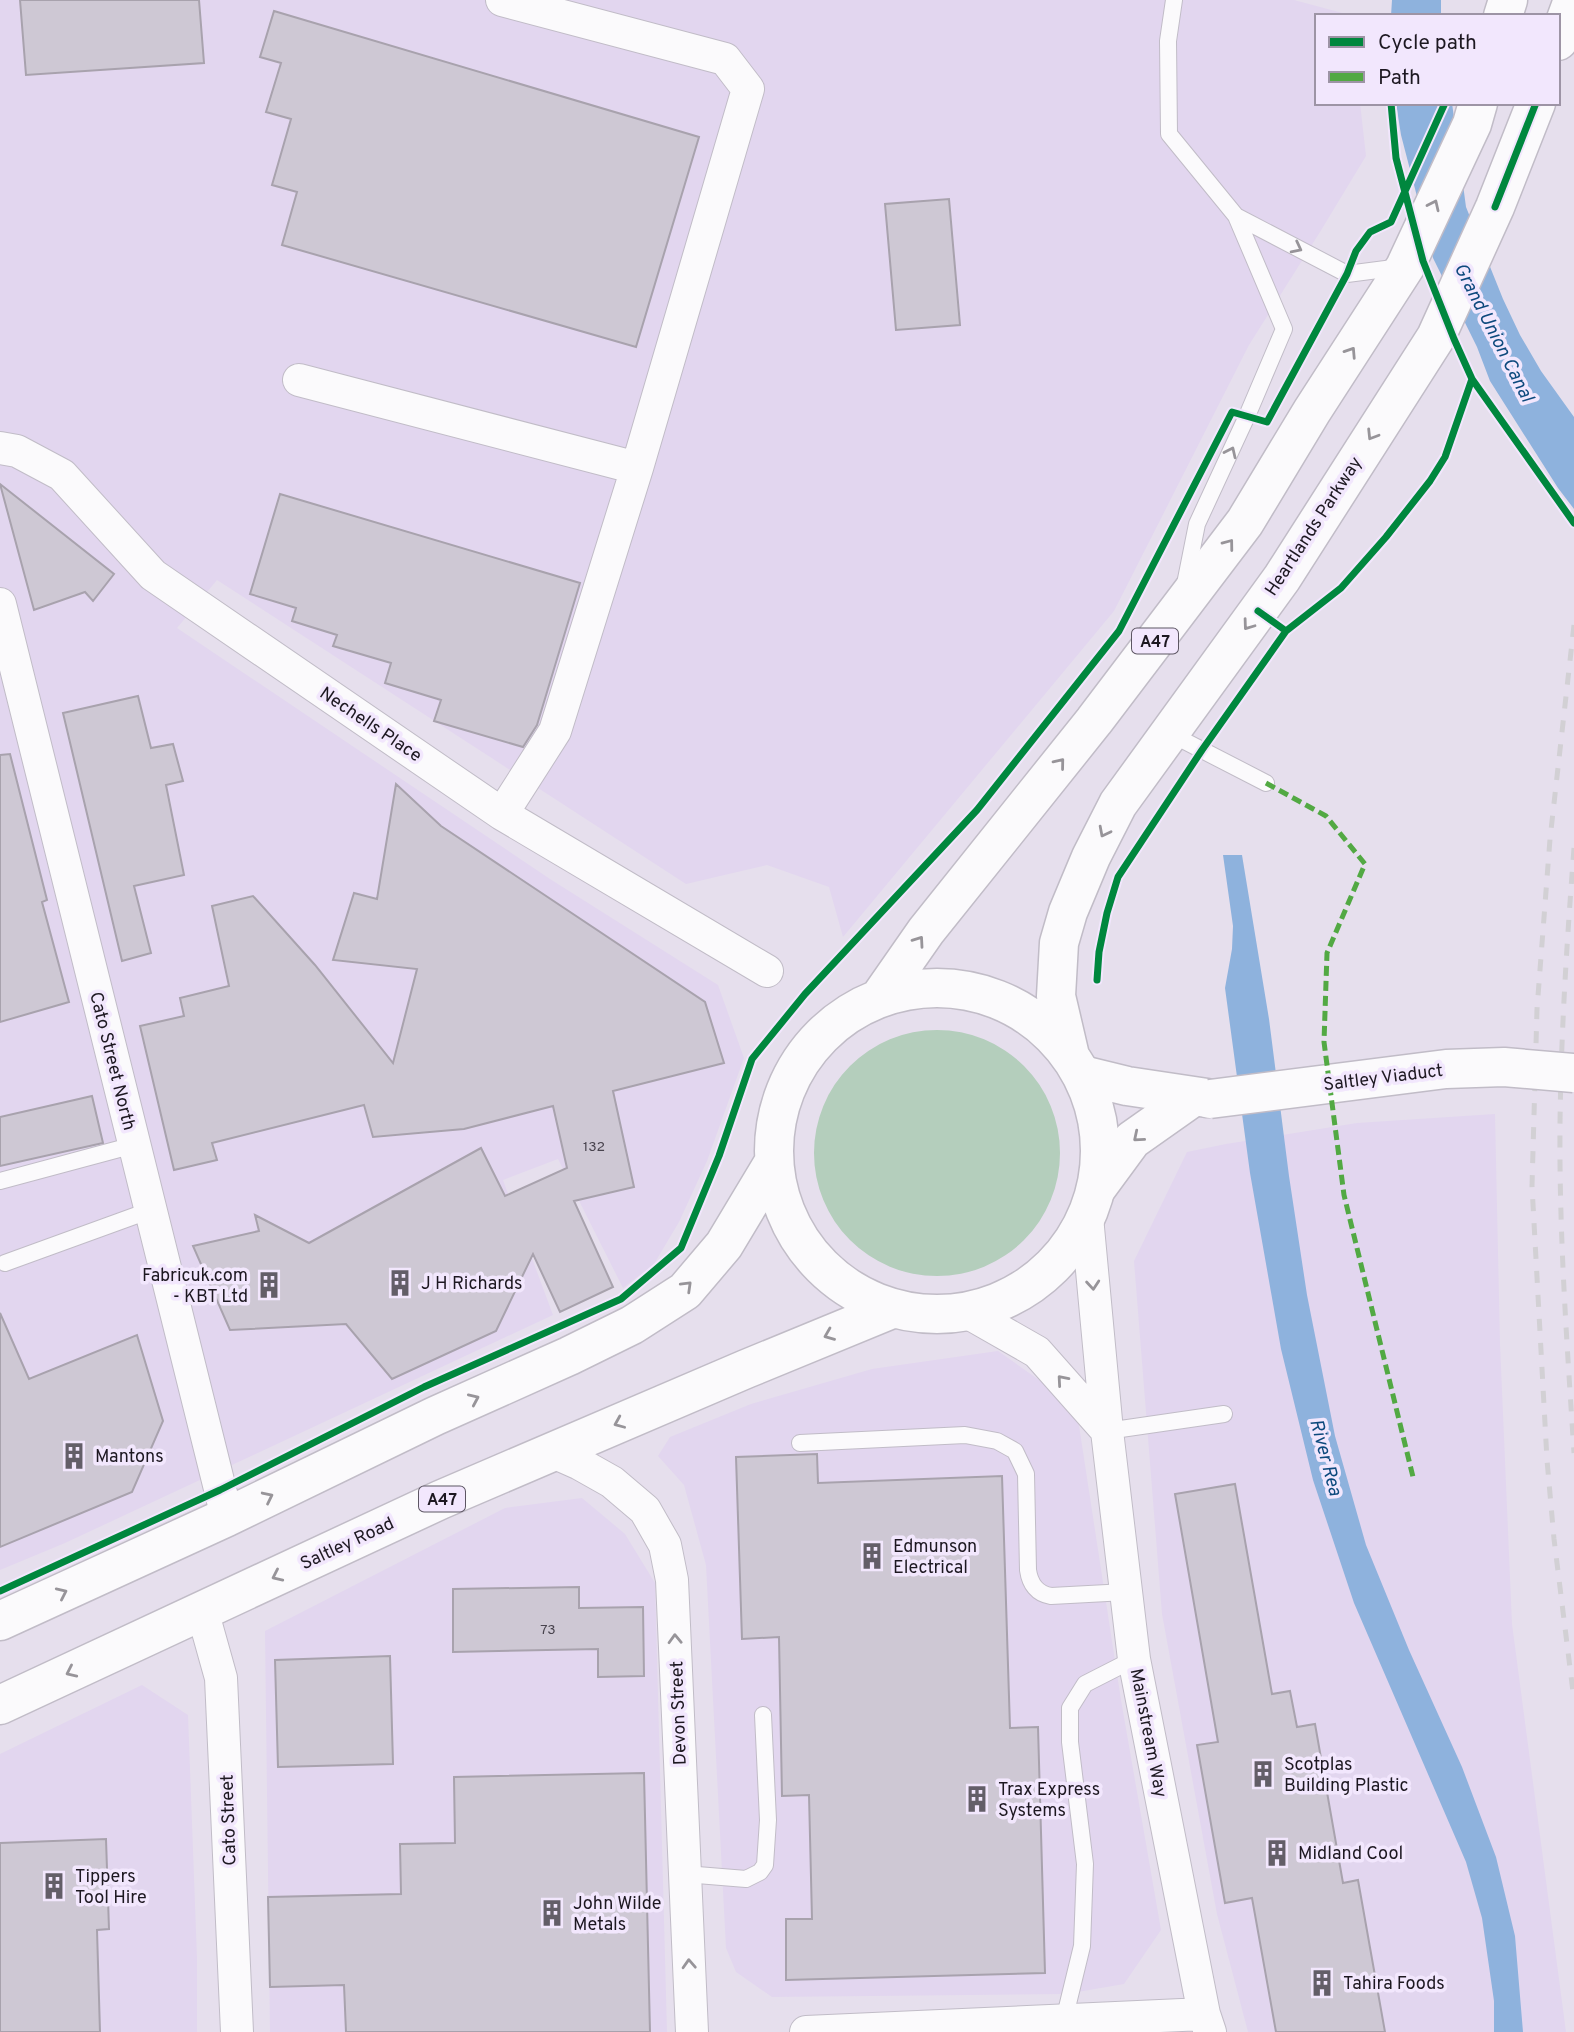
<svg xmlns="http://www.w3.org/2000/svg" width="1574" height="2032" viewBox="0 0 1574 2032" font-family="Overpass,sans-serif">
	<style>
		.built { fill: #e2d6ef }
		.green { fill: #b4cebc }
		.water { fill: #8eb2dd }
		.building { fill: #cec8d4; stroke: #a8a2ad; stroke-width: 2 }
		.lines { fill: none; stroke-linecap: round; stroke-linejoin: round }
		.service-casing { stroke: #c1bcc7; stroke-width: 18 }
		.minor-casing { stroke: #c1bcc7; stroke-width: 34 }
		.secondary-casing { stroke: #c1bcc7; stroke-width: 41 }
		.primary-casing { stroke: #c1bcc7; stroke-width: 41 }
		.service { stroke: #fbfafc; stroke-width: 16 }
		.minor { stroke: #fbfafc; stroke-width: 32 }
		.secondary { stroke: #fbfafc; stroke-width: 38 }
		.primary { stroke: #fbfafc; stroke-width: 38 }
		.rail { stroke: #d2d0d4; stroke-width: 5; stroke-dasharray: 12 12; stroke-linecap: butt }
		.secondary-bridge-casing { stroke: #c1bcc7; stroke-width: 41; stroke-linecap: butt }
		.secondary-bridge { stroke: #fbfafc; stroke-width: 38 }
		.quiet { stroke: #52a943; stroke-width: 5; stroke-dasharray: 10 5; stroke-linecap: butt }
		.cycleway-casing { stroke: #f2e7fd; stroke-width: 11 }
		.cycleway { stroke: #00873e; stroke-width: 7 }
		.oneway { stroke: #979499 }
		.labels { text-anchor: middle; stroke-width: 7; stroke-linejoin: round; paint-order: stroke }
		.number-label { font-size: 14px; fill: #49444e }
		.shield { fill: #f2e7fd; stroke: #5d5663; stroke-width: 2 }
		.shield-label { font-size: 16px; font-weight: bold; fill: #1d1821 }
		.street-label { font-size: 18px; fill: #1d1821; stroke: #f2e7fd }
		.poi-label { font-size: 18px; fill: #1d1821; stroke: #f2e7fd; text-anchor: start }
		.water-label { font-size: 19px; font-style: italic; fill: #0d497d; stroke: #f2e7fd }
	</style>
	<rect width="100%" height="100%" fill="#e6dfed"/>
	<path class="built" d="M0,0H1294L1350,15L1317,16V103H1360L1366,156L1320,232L1249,345L1114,611L843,937L829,887L767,865L686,884L217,580L177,628L550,879L718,985L744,1058L707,1161L679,1222L654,1264L623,1288L558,1159L503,1180L553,1315L65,1543L0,1570Z
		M1495,1114L1500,1344L1512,1624L1566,2032H1248L1217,1914L1162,1614L1134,1261L1187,1152L1226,1144L1357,1123Z
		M998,1351L1076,1406L1121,1700L1161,1930L1124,1984L1066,1994L772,1997L736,1972L726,1948L706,1565L684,1485L658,1456L670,1437L751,1404L872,1369Z
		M582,1498L625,1534L655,1583L667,2032H270L265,1631L505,1508Z
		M142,1685L188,1715L197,1958V2032H0V1754Z"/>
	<path class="green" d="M814 1153a123 123 0 1 1 246 0a123 123 0 1 1-246 0Z"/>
	<path class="water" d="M1392,0H1441V16H1391Z
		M1396,103H1452L1466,207L1503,299L1520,335L1541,371L1574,417V509L1558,488L1490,381L1477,347L1433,258L1401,135Z
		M1223,855H1242L1269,1019L1289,1176L1307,1295L1335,1436L1366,1545L1409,1650L1462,1767L1496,1857L1515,1936L1523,2032H1494V2001L1482,1918L1466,1862L1354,1603L1313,1480L1281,1349L1250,1173L1225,988L1232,949L1233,926Z"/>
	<path class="building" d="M20,0H199L204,63L26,75Z
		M274,11L699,137L636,347L282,245L297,192L272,185L291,119L266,112L281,63L260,57Z
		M949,199L960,325L896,330L885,204Z
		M0,484L114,574L93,601L85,592L34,610Z
		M280,494L580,583L537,725L523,747L434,721L441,700L385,683L391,663L333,646L337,635L292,621L296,608L250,594Z
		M138,696L151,748L173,744L183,781L166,785L184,875L134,886L151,953L122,961L63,713Z
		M10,754L47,900L42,902L69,1002L0,1022V755Z
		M396,784L441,826L705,1002L724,1063L613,1091L634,1187L574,1201L613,1287L560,1312L533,1254L496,1331L392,1379L346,1324L230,1330L193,1246L259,1231L255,1215L309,1243L481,1148L505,1196L567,1168L553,1106L464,1129L373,1137L364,1105L212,1143L217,1160L174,1170L140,1026L184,1016L180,998L229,986L212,906L253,896L315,965L393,1063L417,969L333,960L354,893L377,899Z
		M92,1096L103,1143L0,1166V1117Z
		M0,1313L29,1379L137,1335L163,1421L132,1492L0,1547Z
		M817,1454L818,1483L1002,1476L1010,1728L1038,1727L1045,1973L786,1980V1919H812L809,1795L782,1796L779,1637L742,1639L736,1457Z
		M1235,1484L1272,1694L1290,1691L1297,1727L1315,1724L1343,1883L1358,1880L1385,2032H1276L1252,1898L1225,1903L1197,1745L1218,1742L1175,1494Z
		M579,1587V1608L643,1607L644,1676L598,1677V1649L453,1652V1589Z
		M390,1656L393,1764L278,1767L275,1660Z
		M644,1773L650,2032H346L344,1985L270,1987L268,1897L401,1894L400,1844L455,1843L454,1777Z
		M106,1839L109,1929L97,1930L100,2032H0V1843Z"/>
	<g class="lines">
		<defs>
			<path id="service" d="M1174,0L1168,41L1169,134L1236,216L1284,329L1247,416L1197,524L1185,584
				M1236,216L1347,274L1401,267
				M1169,733L1266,783
				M0,1181L134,1145
				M5,1263L151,1210
				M1107,1431L1224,1414
				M800,1443L965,1435L997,1441L1015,1451L1026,1474L1028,1570C1030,1584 1037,1594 1051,1596L1126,1592
				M685,1874L746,1879L760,1872L765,1865L768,1820L763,1715
				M1064,2020L1082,1946L1085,1864L1070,1742V1708L1085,1684L1134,1659"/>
			<path id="minor" d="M502,0L725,59L748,89L637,468L555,731L502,814
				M299,380L637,468
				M0,448L17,451L62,475L153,575L502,814L767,971
				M0,604L227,1517
				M1087,1217L1107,1431L1134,1659L1204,2014L1210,2032
				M967,1312L1037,1352L1107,1431
				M553,1452L580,1464L612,1482L645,1510L665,1545L672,1580L692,2032
				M202,1610L221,1678L237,2032
				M806,2032L1204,2014"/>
			<path id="secondary" d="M1082,1075L1127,1086L1207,1098
				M1096,1189L1132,1140L1193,1097"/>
			<path id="primary" d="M1503,16L1508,0
				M1558,41L1573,0
				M774 1151a163 163 0 1 1 326 0a163 163 0 1 1-326 0Z
				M880,997L926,931L1094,721L1245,522L1312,411L1405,267L1472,124L1478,103
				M1070,1056L1056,996L1059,943L1068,912L1091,857L1118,804L1282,578L1436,337L1495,207L1536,103
				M0,1621L227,1517L435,1416L569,1356L632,1325L685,1291L724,1245L772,1165
				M0,1705L440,1500L746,1369L892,1309"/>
		</defs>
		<use href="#service" class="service-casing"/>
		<use href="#minor" class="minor-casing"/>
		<use href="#secondary" class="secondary-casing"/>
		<use href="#primary" class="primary-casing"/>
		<use href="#service" class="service"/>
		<use href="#minor" class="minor"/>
		<use href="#secondary" class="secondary"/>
		<use href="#primary" class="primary"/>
		<path class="rail" d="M1574,625L1550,839L1537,1009L1532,1186L1547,1460L1554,1539L1574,1700
			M1574,848C1567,940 1561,1032 1560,1124C1559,1234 1567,1344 1574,1453"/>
		<defs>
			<path id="secondary-bridge" d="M1210,1099L1446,1069L1504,1067L1574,1073"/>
		</defs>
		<use href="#secondary-bridge" class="secondary-bridge-casing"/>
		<use href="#secondary-bridge" class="secondary-bridge"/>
		<path class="quiet" d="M1266,783L1326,816L1365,864L1327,953L1324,1042L1344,1195L1414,1481"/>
		<defs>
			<path id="cycleway" d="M1391,103L1396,158L1423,261L1454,339L1472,379L1574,523
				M1495,207L1536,103
				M1258,611L1286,631L1341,588L1386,537L1430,481L1445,457L1472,379
				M1097,980L1099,952L1107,913L1118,877L1202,750L1286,631
				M0,1591L220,1490L424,1387L621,1299L681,1248L719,1156L752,1059L805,994L977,810L1119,631L1232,412L1267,422L1347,274L1356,251L1370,232L1391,222L1445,103"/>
		</defs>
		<use href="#cycleway" class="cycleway-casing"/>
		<use href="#cycleway" class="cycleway"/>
	</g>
	<defs><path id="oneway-chevron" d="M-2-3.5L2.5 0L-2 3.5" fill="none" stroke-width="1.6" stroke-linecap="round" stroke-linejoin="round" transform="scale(1.75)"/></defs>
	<g class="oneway">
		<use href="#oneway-chevron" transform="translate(1434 205) rotate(-65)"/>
		<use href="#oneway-chevron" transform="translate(1297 248) rotate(27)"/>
		<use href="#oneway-chevron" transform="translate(1351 352) rotate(-57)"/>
		<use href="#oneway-chevron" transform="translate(1372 435) rotate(122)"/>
		<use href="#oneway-chevron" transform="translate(1231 452) rotate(-65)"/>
		<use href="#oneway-chevron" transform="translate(1229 544) rotate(-53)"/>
		<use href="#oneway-chevron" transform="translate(1248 625) rotate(126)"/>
		<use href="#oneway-chevron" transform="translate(1060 763) rotate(-51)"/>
		<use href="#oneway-chevron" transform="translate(1104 832) rotate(117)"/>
		<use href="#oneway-chevron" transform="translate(919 941) rotate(-55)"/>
		<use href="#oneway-chevron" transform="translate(1138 1137) rotate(140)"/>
		<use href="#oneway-chevron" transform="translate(1093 1285) rotate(85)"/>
		<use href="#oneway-chevron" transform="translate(687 1286) rotate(-44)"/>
		<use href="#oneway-chevron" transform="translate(829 1335) rotate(158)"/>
		<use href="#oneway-chevron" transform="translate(1062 1380) rotate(-131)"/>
		<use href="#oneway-chevron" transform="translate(474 1399) rotate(-24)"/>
		<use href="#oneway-chevron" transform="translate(619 1423) rotate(157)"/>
		<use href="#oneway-chevron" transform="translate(268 1497) rotate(-26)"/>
		<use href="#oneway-chevron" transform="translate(277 1576) rotate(155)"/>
		<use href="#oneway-chevron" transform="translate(62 1593) rotate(-25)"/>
		<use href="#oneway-chevron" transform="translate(675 1639) rotate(-92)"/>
		<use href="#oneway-chevron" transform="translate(71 1672) rotate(155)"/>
		<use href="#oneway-chevron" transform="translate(689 1964) rotate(-93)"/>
	</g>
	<defs>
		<symbol id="building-bare" viewBox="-9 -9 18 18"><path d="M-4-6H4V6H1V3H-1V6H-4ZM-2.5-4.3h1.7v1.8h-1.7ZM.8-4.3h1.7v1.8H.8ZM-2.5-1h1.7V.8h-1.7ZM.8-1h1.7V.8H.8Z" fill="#635e68" stroke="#f2e7fd" stroke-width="2.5" paint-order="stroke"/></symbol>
	</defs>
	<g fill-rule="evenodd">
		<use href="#building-bare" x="381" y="1264" width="38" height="38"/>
		<use href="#building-bare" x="250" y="1266" width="38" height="38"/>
		<use href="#building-bare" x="55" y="1437" width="38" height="38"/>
		<use href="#building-bare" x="853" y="1537" width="38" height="38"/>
		<use href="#building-bare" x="1244" y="1755" width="38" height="38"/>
		<use href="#building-bare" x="958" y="1780" width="38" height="38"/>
		<use href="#building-bare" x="1258" y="1834" width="38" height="38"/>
		<use href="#building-bare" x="35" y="1867" width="38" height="38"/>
		<use href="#building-bare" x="533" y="1894" width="38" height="38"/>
		<use href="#building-bare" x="1303" y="1964" width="38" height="38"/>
	</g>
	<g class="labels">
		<g class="number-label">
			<text x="594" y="1151">132</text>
			<text x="548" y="1634">73</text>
		</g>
		<g class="shield">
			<rect x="1132" y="628.5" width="46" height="25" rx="5"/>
			<rect x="419" y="1486.5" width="46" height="25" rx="5"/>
		</g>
		<g class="shield-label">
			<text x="1155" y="647">A47</text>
			<text x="442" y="1505">A47</text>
		</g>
		<g class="street-label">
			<text transform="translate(1313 526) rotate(-57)" y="6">Heartlands Parkway</text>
			<text transform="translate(371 724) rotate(34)" y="6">Nechells Place</text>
			<text transform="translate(113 1061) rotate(76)" y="6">Cato Street North</text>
			<text transform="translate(1383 1077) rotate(-7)" y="6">Saltley Viaduct</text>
			<text transform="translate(347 1543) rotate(-25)" y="6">Saltley Road</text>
			<text transform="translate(678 1713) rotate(-92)" y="6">Devon Street</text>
			<text transform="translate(1149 1733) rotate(79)" y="6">Mainstream Way</text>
			<text transform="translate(228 1820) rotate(-92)" y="6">Cato Street</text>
		</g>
		<g class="poi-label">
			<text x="248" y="1281" text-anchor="end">Fabricuk.com<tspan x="248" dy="21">- KBT Ltd</tspan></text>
			<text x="421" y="1289">J H Richards</text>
			<text x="95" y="1462">Mantons</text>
			<text x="893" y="1552">Edmunson<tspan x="893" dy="21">Electrical</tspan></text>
			<text x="1284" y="1770">Scotplas<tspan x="1284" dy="21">Building Plastic</tspan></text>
			<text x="998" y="1795">Trax Express<tspan x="998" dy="21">Systems</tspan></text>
			<text x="1298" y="1859">Midland Cool</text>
			<text x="75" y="1882">Tippers<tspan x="75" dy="21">Tool Hire</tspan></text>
			<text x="573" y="1909">John Wilde<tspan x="573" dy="21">Metals</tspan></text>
			<text x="1343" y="1989">Tahira Foods</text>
		</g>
		<g class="water-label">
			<text transform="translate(1495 332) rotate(63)" y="7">Grand Union Canal</text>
			<text transform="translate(1327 1457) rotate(75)" y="7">River Rea</text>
		</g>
	</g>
	<rect x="1315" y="14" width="245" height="91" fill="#f2e7fd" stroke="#9d94a5" stroke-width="2"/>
	<rect x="1329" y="37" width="35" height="10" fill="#00873e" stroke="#9d94a5" stroke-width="2"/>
	<text x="1378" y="49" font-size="21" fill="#1d1821">Cycle path</text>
	<rect x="1329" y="72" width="35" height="10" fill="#52a943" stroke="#9d94a5" stroke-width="2"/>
	<text x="1378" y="84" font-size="21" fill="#1d1821">Path</text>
</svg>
